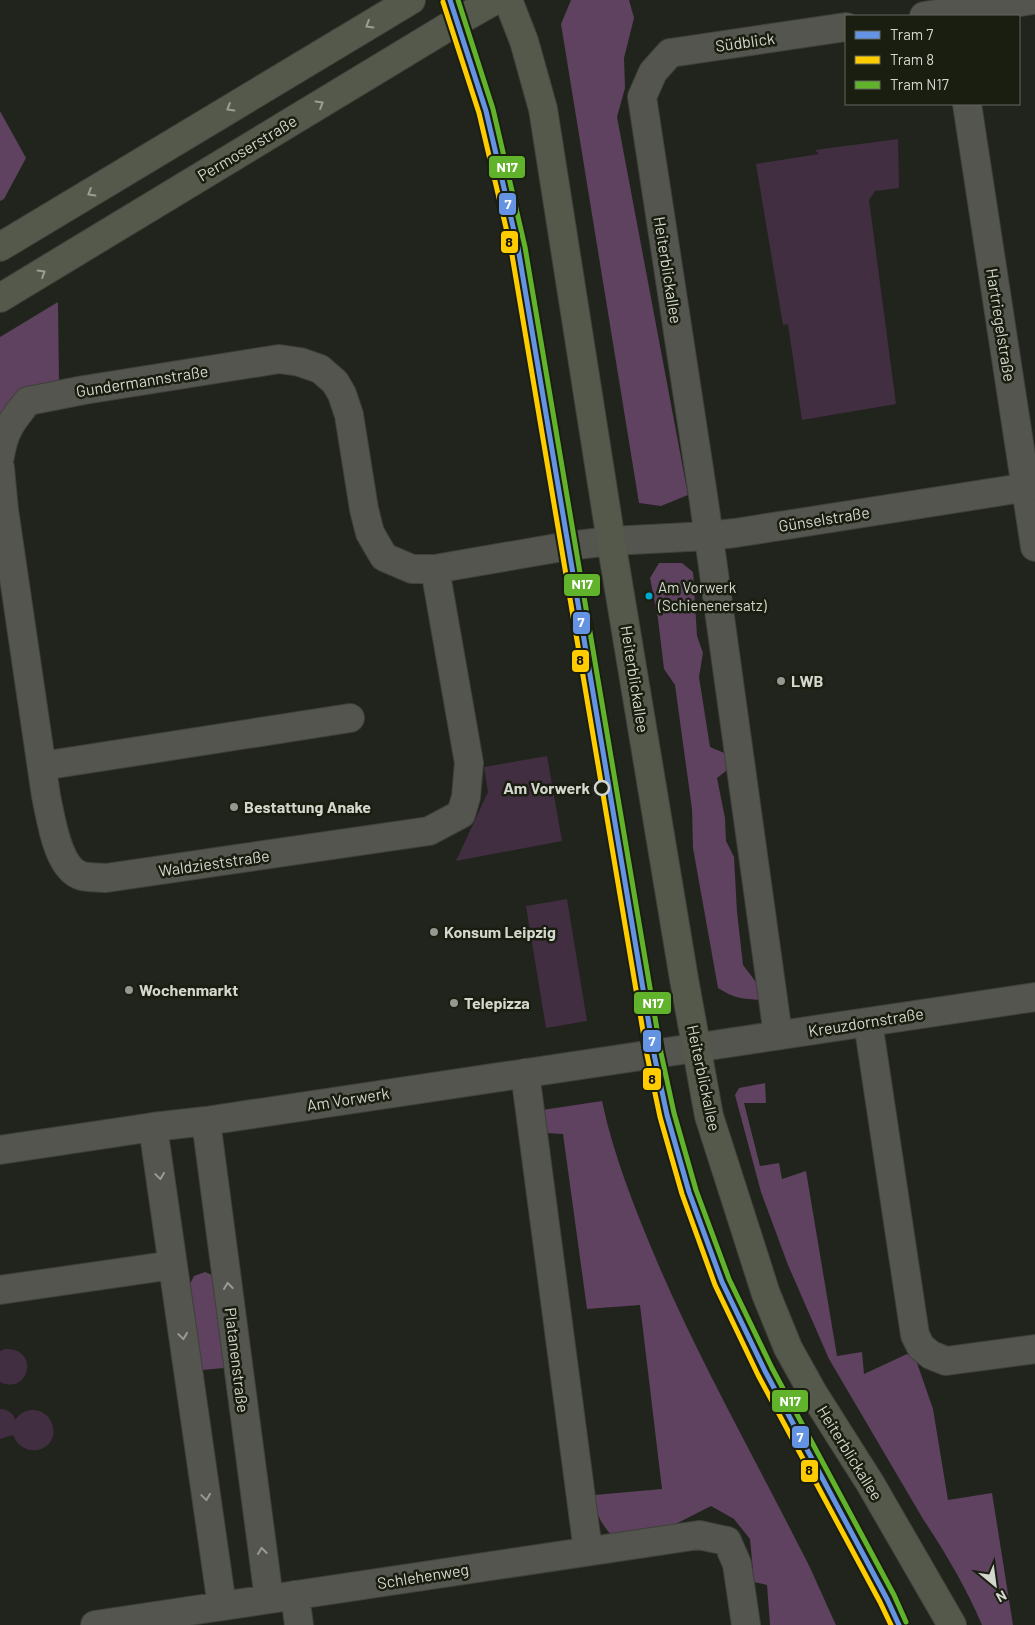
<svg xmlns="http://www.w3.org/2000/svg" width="1035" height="1625" viewBox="0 0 1035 1625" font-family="Barlow,sans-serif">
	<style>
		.green { fill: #412e40 }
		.forest { fill: #5e425f }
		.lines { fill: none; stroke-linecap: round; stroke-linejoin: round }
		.minor-casing { stroke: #3f413b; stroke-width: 30 }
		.major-casing { stroke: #3f413b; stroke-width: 30 }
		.minor { stroke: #53554e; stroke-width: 28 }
		.major { stroke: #55594c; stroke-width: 28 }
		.tram-1-casing { stroke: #191e10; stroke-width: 9 }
		.tram-2-casing { stroke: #191e10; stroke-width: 9 }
		.tram-3-casing { stroke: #191e10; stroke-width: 9 }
		.tram-1 { stroke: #6493e4; stroke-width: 5 }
		.tram-2 { stroke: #fc0; stroke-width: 5 }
		.tram-3 { stroke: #62b32c; stroke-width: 5 }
		.oneway { stroke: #9a9e94 }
		.oneway2 { stroke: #999c94 }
		.bus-dot { fill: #00a9ce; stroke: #191e10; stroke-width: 2 }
		.poi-dot { fill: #959890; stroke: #191e10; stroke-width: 2 }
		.stop-dot { fill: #191e10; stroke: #d3d7ce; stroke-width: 2.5 }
		.labels { text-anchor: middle; stroke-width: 5; stroke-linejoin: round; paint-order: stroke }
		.bus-label { font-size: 15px; fill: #d3d7ce; stroke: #191e10; text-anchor: start }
		.street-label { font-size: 16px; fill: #d3d7ce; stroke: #191e10 }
		.poi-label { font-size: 16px; font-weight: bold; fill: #d3d7ce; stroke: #191e10; text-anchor: start }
		.stop-label { font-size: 16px; font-weight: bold; fill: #d3d7ce; stroke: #191e10; text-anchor: end }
		.line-badge { stroke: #191e10; stroke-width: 2 }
		.badge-label { font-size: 14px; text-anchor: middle; font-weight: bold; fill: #fff }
		.pale-badge-label { font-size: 14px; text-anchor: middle; font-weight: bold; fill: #111 }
	</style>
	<rect width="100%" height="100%" fill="#21241c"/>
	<path class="green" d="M898,139L899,188L875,191L869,200L896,404L802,420L788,324L783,325L756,164L819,154L815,150Z
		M547,756L562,841L456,861L488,792L484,767Z
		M567,899L587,1021L546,1028L526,906Z
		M5,1349C41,1348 29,1396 0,1382V1351Z
		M0,1409C7,1409 14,1413 15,1420C21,1412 29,1408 39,1411C45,1413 50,1417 52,1424C61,1450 24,1462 13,1435L0,1439Z"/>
	<path class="forest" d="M571,0H629L634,18L624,58L625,88L617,117L688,495L661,506L639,503L561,24Z
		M0,111L26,158L4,199L0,201Z
		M58,302L59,384L0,422V337Z
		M659,563H682L693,572L697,636L703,653L699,677L710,747L729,755L726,771L717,778L725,818L726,841L734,857L737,912L743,965L759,986L760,1000C743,999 733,998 718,988L693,848L692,809L675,685L664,669L658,619L650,578Z
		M765,1083L766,1103H744L760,1166L779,1163L782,1179L806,1171L837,1356L862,1352L864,1374L907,1354L916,1360L933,1409L948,1500L992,1493L1013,1625H982C967,1589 945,1552 923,1519L829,1359L788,1265L761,1192L735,1095L739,1088Z
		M602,1101C613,1154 635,1209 656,1259C698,1358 752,1453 801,1550C814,1574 824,1600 836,1625H770L767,1585L754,1582L750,1539L734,1519L711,1506L662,1531L612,1536C600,1522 596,1514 594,1495L662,1489L640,1305L587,1309L563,1134L546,1133L542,1110Z
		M205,1272L212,1275L223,1273L235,1367L191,1371L189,1286L194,1276Z"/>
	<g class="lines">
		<defs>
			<path id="minor" d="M924,16L1033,0
				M967,104L1035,547
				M0,456C4,430 12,421 28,401L84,390L279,359L300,362L320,369L335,382L342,394L349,415L364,509L370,533L384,557L412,569H435L568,546L611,541L708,536L735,533L1035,486
				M0,468L4,510L46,796C51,818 57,869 82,876C89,878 98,877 106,878L429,831L461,814L466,797L469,763L435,569
				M42,766L350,718
				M868,1022L915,1335L921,1347L931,1355L946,1361L1035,1349
				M778,1035L704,502L642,97L653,72L670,53L846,27
				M525,1073L588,1551
				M206,1121L269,1599
				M153,1127L222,1606
				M0,1150L153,1127L206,1121L1035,997
				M0,1290L173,1265
				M295,1595L299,1625
				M95,1625L699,1535L727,1541L737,1564L746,1625"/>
			<path id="major" d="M508,0L524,41L543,109L611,541L684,979L709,1116L766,1294L788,1348L813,1393L870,1483L952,1625
				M0,247L411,0
				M0,298L446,28L495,0"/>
		</defs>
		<use href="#minor" class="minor-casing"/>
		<use href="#major" class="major-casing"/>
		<use href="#minor" class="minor"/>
		<use href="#major" class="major"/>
		<defs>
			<path id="tram-1" d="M450,0L486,111L518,248L654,1054L667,1115L689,1192L722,1282L765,1371L887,1599L899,1625"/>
			<path id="tram-2" d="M443,2L479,113L511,249L647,1055L660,1117L682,1194L715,1285L758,1375L880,1602L891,1625"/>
			<path id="tram-3" d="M458,0L493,109L525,247L661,1053L674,1113L696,1190L729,1279L772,1368L894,1595L906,1622"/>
		</defs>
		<use href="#tram-1" class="tram-1-casing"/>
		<use href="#tram-2" class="tram-2-casing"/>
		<use href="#tram-3" class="tram-3-casing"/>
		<use href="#tram-1" class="tram-1"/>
		<use href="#tram-2" class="tram-2"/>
		<use href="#tram-3" class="tram-3"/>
	</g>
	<defs><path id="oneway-chevron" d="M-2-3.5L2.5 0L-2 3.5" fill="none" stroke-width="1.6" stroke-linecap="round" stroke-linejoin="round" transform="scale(1.25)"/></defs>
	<g class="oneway">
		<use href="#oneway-chevron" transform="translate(369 25) rotate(149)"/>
		<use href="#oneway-chevron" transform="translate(320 104) rotate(-31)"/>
		<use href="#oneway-chevron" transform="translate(230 108) rotate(149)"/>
		<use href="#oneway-chevron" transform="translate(91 193) rotate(149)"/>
		<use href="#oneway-chevron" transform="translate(42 273) rotate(-31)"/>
	</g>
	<g class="oneway2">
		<use href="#oneway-chevron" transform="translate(160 1176) rotate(82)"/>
		<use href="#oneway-chevron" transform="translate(228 1286) rotate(-97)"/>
		<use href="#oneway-chevron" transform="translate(183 1336) rotate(82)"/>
		<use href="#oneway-chevron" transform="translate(206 1497) rotate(82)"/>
		<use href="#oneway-chevron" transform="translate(262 1551) rotate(-97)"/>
	</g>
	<circle class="bus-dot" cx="649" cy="596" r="4.5"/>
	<g class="poi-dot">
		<circle cx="781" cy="681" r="5"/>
		<circle cx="234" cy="807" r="5"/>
		<circle cx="434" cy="932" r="5"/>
		<circle cx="129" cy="990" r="5"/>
		<circle cx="454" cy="1003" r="5"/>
	</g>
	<circle class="stop-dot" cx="602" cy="788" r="7"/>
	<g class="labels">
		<g class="bus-label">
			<text x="658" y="593">Am Vorwerk<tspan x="658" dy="18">(Schienenersatz)</tspan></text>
		</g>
		<g class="street-label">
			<text transform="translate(745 42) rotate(-8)" y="6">Südblick</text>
			<text transform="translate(247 148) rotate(-31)" y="6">Permoserstraße</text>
			<text transform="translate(668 270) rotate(81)" y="6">Heiterblickallee</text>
			<text transform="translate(1001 325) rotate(81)" y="6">Hartriegelstraße</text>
			<text transform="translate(142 381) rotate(-9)" y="6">Gundermannstraße</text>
			<text transform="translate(824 519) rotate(-9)" y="6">Günselstraße</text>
			<text transform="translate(635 679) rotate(81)" y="6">Heiterblickallee</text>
			<text transform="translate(214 863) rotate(-8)" y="6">Waldzieststraße</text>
			<text transform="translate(866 1022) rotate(-9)" y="6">Kreuzdornstraße</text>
			<text transform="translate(704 1078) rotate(78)" y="6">Heiterblickallee</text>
			<text transform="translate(348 1099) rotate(-9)" y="6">Am Vorwerk</text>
			<text transform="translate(237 1360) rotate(83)" y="6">Platanenstraße</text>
			<text transform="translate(850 1453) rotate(58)" y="6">Heiterblickallee</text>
			<text transform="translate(423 1576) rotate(-9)" y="6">Schlehenweg</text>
		</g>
		<g class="poi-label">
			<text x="791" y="687">LWB</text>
			<text x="244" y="813">Bestattung Anake</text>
			<text x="444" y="938">Konsum Leipzig</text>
			<text x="139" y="996">Wochenmarkt</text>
			<text x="464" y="1009">Telepizza</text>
		</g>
		<g class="stop-label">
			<text x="590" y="794">Am Vorwerk</text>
		</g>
	</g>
	<g class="line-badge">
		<rect x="488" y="155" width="38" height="24" rx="5" fill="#62b32c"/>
		<rect x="498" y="192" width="19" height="24" rx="5" fill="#6493e4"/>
		<rect x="500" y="230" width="19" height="24" rx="5" fill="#fc0"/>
		<rect x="563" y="573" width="38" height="24" rx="5" fill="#62b32c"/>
		<rect x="572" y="611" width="19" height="24" rx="5" fill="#6493e4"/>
		<rect x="571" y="649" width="19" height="24" rx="5" fill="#fc0"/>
		<rect x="633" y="991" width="39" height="24" rx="5" fill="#62b32c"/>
		<rect x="642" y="1029" width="20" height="24" rx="5" fill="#6493e4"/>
		<rect x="642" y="1067" width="20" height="24" rx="5" fill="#fc0"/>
		<rect x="771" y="1389" width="38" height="24" rx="5" fill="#62b32c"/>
		<rect x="791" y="1425" width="19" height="24" rx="5" fill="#6493e4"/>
		<rect x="800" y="1459" width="19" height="24" rx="5" fill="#fc0"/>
	</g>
	<g class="badge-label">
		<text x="507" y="172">N17</text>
		<text x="508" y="209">7</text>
		<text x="582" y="589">N17</text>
		<text x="581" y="627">7</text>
		<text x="653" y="1008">N17</text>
		<text x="652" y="1046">7</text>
		<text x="790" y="1406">N17</text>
		<text x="800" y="1442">7</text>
	</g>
	<g class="pale-badge-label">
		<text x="509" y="247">8</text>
		<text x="580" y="665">8</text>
		<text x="652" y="1084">8</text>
		<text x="809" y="1475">8</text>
	</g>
	<rect x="845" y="15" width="175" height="90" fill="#191e10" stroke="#63685c"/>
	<rect x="855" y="31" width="25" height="8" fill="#6493e4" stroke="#63685c"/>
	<text x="890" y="40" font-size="15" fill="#d3d7ce">Tram 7</text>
	<rect x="855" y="56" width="25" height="8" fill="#ffcc00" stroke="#63685c"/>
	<text x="890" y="65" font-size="15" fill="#d3d7ce">Tram 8</text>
	<rect x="855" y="81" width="25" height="8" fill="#62b32c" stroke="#63685c"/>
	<text x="890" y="90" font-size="15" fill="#d3d7ce">Tram N17</text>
	<g transform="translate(995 1585) rotate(151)" stroke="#191e10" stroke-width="4" paint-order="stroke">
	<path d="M0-4L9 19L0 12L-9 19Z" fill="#d3d7ce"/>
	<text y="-8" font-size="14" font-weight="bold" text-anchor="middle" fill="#d3d7ce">N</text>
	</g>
</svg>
